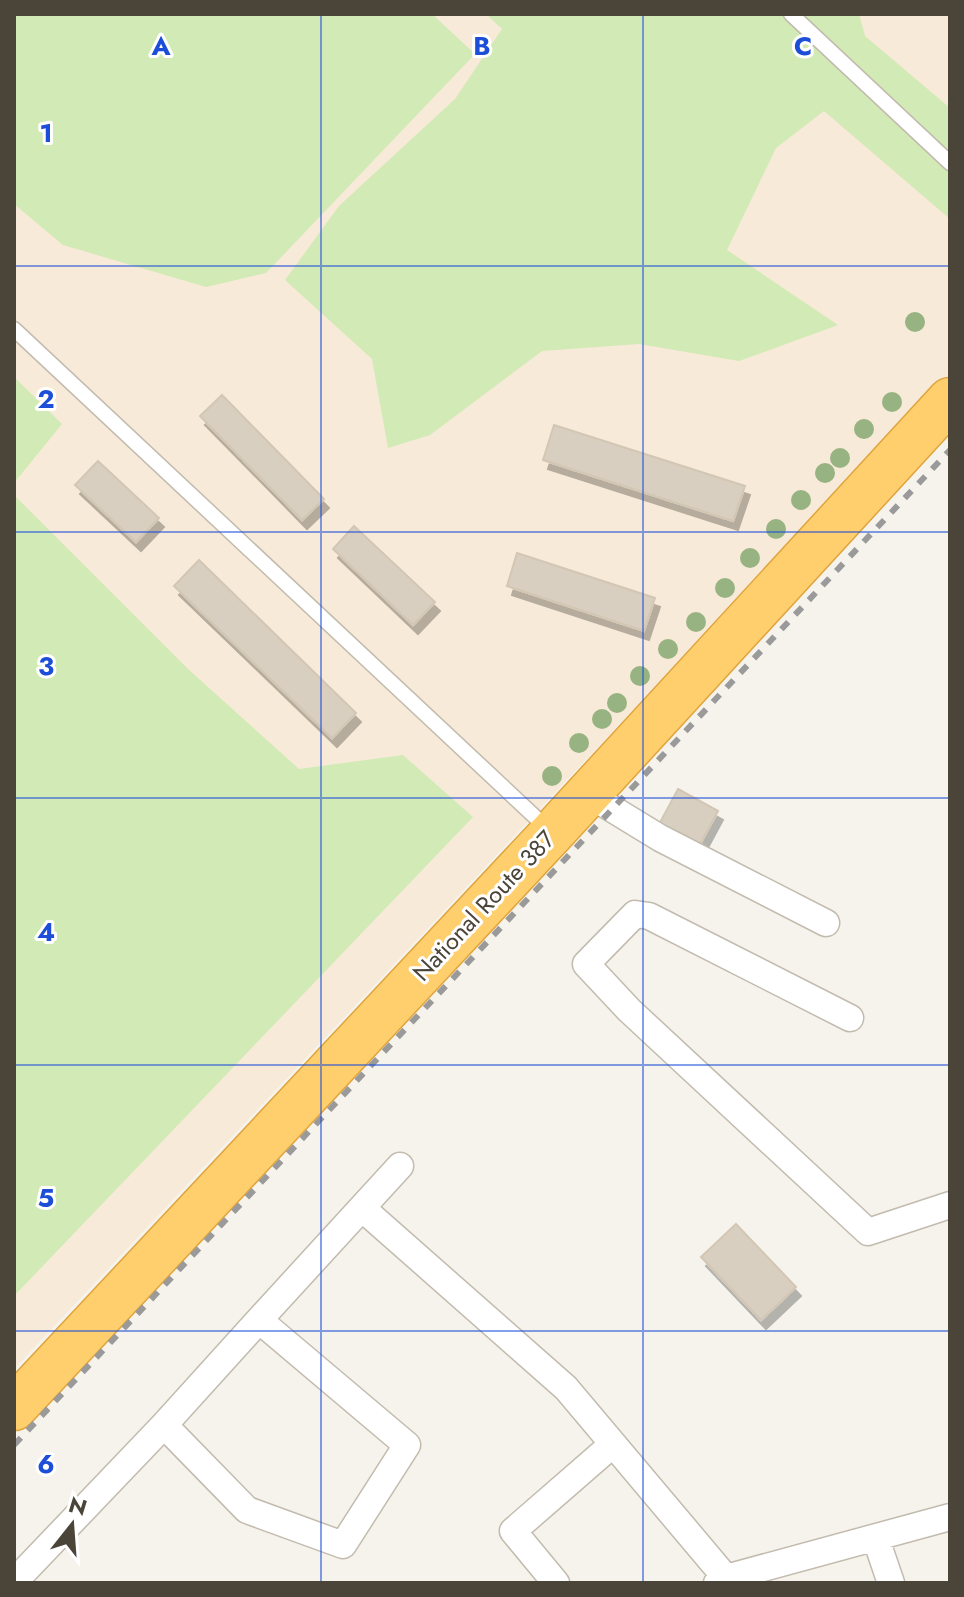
<svg xmlns="http://www.w3.org/2000/svg" width="964" height="1597" viewBox="0 0 964 1597" font-family="Jost,sans-serif">
	<style>
		.commercial { fill: #f7ead8 }
		.green { fill: #d2eab5 }
		.building { fill: #d8cfc1; stroke: #d3c7b4; stroke-width: 2; filter: url(#shadow) }
		.lines { fill: none; stroke-linecap: round; stroke-linejoin: round }
		.lane-casing { stroke: #c2bbae; stroke-width: 17 }
		.street-casing { stroke: #c2bbae; stroke-width: 29 }
		.highway-casing { stroke: #e0a43c; stroke-width: 47 }
		.lane { stroke: #fff; stroke-width: 14 }
		.street { stroke: #fff; stroke-width: 26 }
		.highway { stroke: #ffcf6e; stroke-width: 44 }
		.rail { stroke: #9a9a9a; stroke-width: 6; stroke-dasharray: 10 10; stroke-linecap: butt }
		.tree { fill: #97b381 }
		.grid { fill: none; stroke: #1d4ed8; stroke-width: 2; stroke-opacity: 0.55 }
		.labels { text-anchor: middle; stroke-width: 6; stroke-linejoin: round; paint-order: stroke }
		.street-label { font-size: 24px; fill: #4b4439; stroke: #fff }
		.grid-label { font-size: 26px; text-anchor: middle; font-weight: bold; fill: #1d4ed8; stroke: #fff; stroke-width: 6; stroke-linejoin: round; paint-order: stroke }
	</style>
	<defs>
		<filter id="shadow"><feDropShadow dx="5" dy="9" stdDeviation="0" flood-color="#0004"/></filter>
	</defs>
	<rect width="100%" height="100%" fill="#f6f3ec"/>
	<path class="commercial" d="M14,14H950V372L14,1369Z"/>
	<path class="green" d="M14,14H432L475,54L266,273L206,287L63,245L14,204Z
		M486,14H859L865,36L950,108V219L824,111L776,148L727,250L838,325L739,361L639,344L542,351L430,435L388,448L372,359L285,280L339,206L455,99L502,29Z
		M14,377L62,424L14,483Z
		M14,495L188,669L299,769L403,755L473,817L14,1296Z"/>
	<path class="building" d="M222,395L324,499L302,520L200,416Z
		M554,425L745,486L733,521L543,460Z
		M98,461L159,518L136,542L75,485Z
		M354,526L435,602L413,625L333,549Z
		M517,553L655,598L644,631L507,586Z
		M199,560L356,713L332,738L174,586Z
		M678,789L718,811L697,850L657,828Z
		M736,1224L796,1287L761,1320L701,1257Z"/>
	<g class="lines">
		<defs>
			<path id="lane" d="M791,14L950,163
				M14,329L548,829"/>
			<path id="street" d="M588,794L660,838L826,923
				M850,1018L649,916L635,914L586,964L629,1010L868,1232L950,1205
				M363,1209L566,1388L726,1578
				M164,1425L259,1320
				M876,1539L891,1583
				M14,1582L164,1425L247,1510L343,1545L407,1445L259,1320L400,1166
				M556,1583L513,1531L613,1444
				M717,1583L726,1578L950,1517"/>
			<path id="highway" d="M14,1408L552,833L950,400"/>
		</defs>
		<use href="#lane" class="lane-casing"/>
		<use href="#street" class="street-casing"/>
		<use href="#highway" class="highway-casing"/>
		<use href="#lane" class="lane"/>
		<use href="#street" class="street"/>
		<use href="#highway" class="highway"/>
		<path class="rail" d="M14,1445L950,450"/>
	</g>
	<g class="tree">
		<circle cx="915" cy="322" r="10"/>
		<circle cx="892" cy="402" r="10"/>
		<circle cx="864" cy="429" r="10"/>
		<circle cx="840" cy="458" r="10"/>
		<circle cx="825" cy="473" r="10"/>
		<circle cx="801" cy="500" r="10"/>
		<circle cx="776" cy="529" r="10"/>
		<circle cx="750" cy="558" r="10"/>
		<circle cx="725" cy="588" r="10"/>
		<circle cx="696" cy="622" r="10"/>
		<circle cx="668" cy="649" r="10"/>
		<circle cx="640" cy="676" r="10"/>
		<circle cx="617" cy="703" r="10"/>
		<circle cx="602" cy="719" r="10"/>
		<circle cx="579" cy="743" r="10"/>
		<circle cx="552" cy="776" r="10"/>
	</g>
	<path class="grid" d="M321,14V1583M643,14V1583M14,266H950M14,532H950M14,798H950M14,1065H950M14,1331H950"/>
	<g class="labels">
		<g class="street-label">
			<text transform="translate(484 906) rotate(-47)" y="8">National Route 387</text>
		</g>
	</g>
	<g class="grid-label">
		<text x="161" y="55">A</text>
		<text x="482" y="55">B</text>
		<text x="803" y="55">C</text>
		<text x="46" y="142">1</text>
		<text x="46" y="408">2</text>
		<text x="46" y="675">3</text>
		<text x="46" y="941">4</text>
		<text x="46" y="1207">5</text>
		<text x="46" y="1473">6</text>
	</g>
	<rect width="964" height="1597" fill="none" stroke="#4b4439" stroke-width="32"/>
	<g transform="translate(72 1525) rotate(17)" stroke="#ffffff" stroke-width="6" paint-order="stroke">
	<path d="M0-6L14 30L0 20L-14 30Z" fill="#4b4439"/>
	<text y="-12" font-size="22" font-weight="bold" text-anchor="middle" fill="#4b4439">N</text>
	</g>
</svg>
